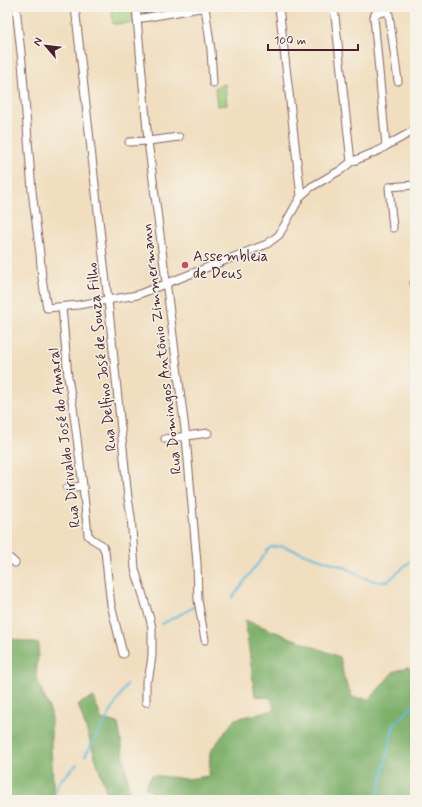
<svg xmlns="http://www.w3.org/2000/svg" width="422" height="807" viewBox="0 0 422 807" font-family="Mynerve,sans-serif">
	<style>
		.green { fill: #9dcc7a; stroke: #747652 }
		.forest { fill: #7eb06a; stroke: #64684a }
		.lines { fill: none; stroke-linecap: round; stroke-linejoin: round }
		.stream { stroke: #62bce0; stroke-width: 2 }
		.minor-casing { stroke: #84625e; stroke-width: 9 }
		.minor { stroke: #fff; stroke-width: 7 }
		.poi-dot { fill: #d1495b; stroke: #f7f3e8; stroke-width: 1.5 }
		.labels { text-anchor: middle; stroke-width: 3; stroke-linejoin: round; paint-order: stroke }
		.poi-label { font-size: 15px; fill: #4a1f2b; stroke: #f7f3e8; text-anchor: start }
		.street-label { font-size: 15px; fill: #4a1f2b; stroke: #f7f3e8 }
	</style>
	<rect width="100%" height="100%" fill="#f7f3e8"/>
	<filter id="ink" filterUnits="userSpaceOnUse"><feTurbulence type="fractalNoise" baseFrequency=".025" numOctaves="2"/><feDisplacementMap in="SourceGraphic" scale="8" xChannelSelector="R" yChannelSelector="G"/><feConvolveMatrix kernelMatrix="1 2 1 2 8 2 1 2 1" color-interpolation-filters="sRGB"/></filter>
	<filter id="wash" filterUnits="userSpaceOnUse"><feTurbulence type="fractalNoise" baseFrequency=".012" numOctaves="4" result="noise"/><feDisplacementMap in="SourceGraphic" scale="16" xChannelSelector="R" yChannelSelector="G"/><feGaussianBlur stdDeviation="0.9" result="paint"/><feColorMatrix in="noise" values="0 0 0 0 0 0 0 0 0 0 0 0 0 0 0 0 0 1.4 0 .05"/><feComposite in="paint" operator="in"/></filter>
	<g filter="url(#wash)">
		<rect width="100%" height="100%" fill="#f0debe"/>
		<path class="green" d="M111,7H132L134,23L113,24Z
			M225,84L227,105L217,106L215,87Z"/>
		<path class="forest" d="M245,620L340,657L344,678L353,698L370,699L393,672L408,667L415,673V800H163L145,787L152,775L187,779L209,776L210,752L235,719L274,710L271,698L255,696Z
			M7,638L39,644L36,677L51,713V745L54,800H7Z
			M94,697L101,719L118,723L131,800H109L78,704Z"/>
		<g class="lines">
			<path class="stream" d="M232,598L270,547L282,546L347,568L364,578L379,582L388,581L408,563L415,559
				M162,624L196,606
				M85,756L127,684
				M53,800L59,782L77,764
				M377,800L394,724L415,704"/>
		</g>
	</g>
	<g filter="url(#ink)">
		<g class="lines">
			<defs>
				<path id="minor" d="M16,7L22,62L32,191L40,254L42,278L47,308L78,305L137,295L267,244L279,235L298,201L301,196L311,187L341,170L351,162L380,150L386,146L415,130
					M75,7L108,300L128,498L131,516L135,569L150,619L152,628V656L149,676L146,681V702
					M136,7L148,141L186,437L197,563L198,600L205,640
					M205,7L211,50L213,83
					M279,7L301,196
					M334,7L351,162
					M388,7L398,81
					M137,19L206,7
					M129,142L148,141L179,137
					M386,146L374,17L375,14L388,11
					M393,228L389,187L415,185
					M414,283H415
					M62,307L68,377L73,407L83,486L88,535L92,539L102,545L105,551L108,579L111,605L123,654
					M165,439L208,433
					M67,488L83,486
					M7,556L15,563"/>
			</defs>
			<use href="#minor" class="minor-casing"/>
			<use href="#minor" class="minor"/>
		</g>
	</g>
	<circle class="poi-dot" cx="185" cy="265" r="4"/>
	<g class="labels">
		<g class="poi-label">
			<text x="193" y="261">Assembleia<tspan x="193" dy="17">de Deus</tspan></text>
		</g>
		<g class="street-label">
			<text transform="translate(161 349) rotate(-97)" y="5">Rua Domingos Antônio Zimmermann</text>
			<text transform="translate(101 357) rotate(-96)" y="5">Rua Delfino José de Souza Filho</text>
			<text transform="translate(64 438) rotate(-97)" y="5">Rua Dirivaldo José do Amaral</text>
		</g>
	</g>
	<rect width="422" height="807" fill="none" stroke="#f7f3e8" stroke-width="24"/>
	<g transform="translate(46 46) rotate(298)" stroke="#f7f3e8" stroke-width="3" paint-order="stroke">
	<path d="M0-3L7 15L0 10L-7 15Z" fill="#4a1f2b"/>
	<text y="-6" font-size="11" font-weight="bold" text-anchor="middle" fill="#4a1f2b">N</text>
	</g>
	<path d="M268 44v6h90v-6" fill="none" stroke="#4a1f2b" stroke-width="2"/>
	<text x="274" y="44" font-size="12" fill="#4a1f2b" stroke="#f7f3e8" stroke-width="3" paint-order="stroke">100 m</text>
</svg>
